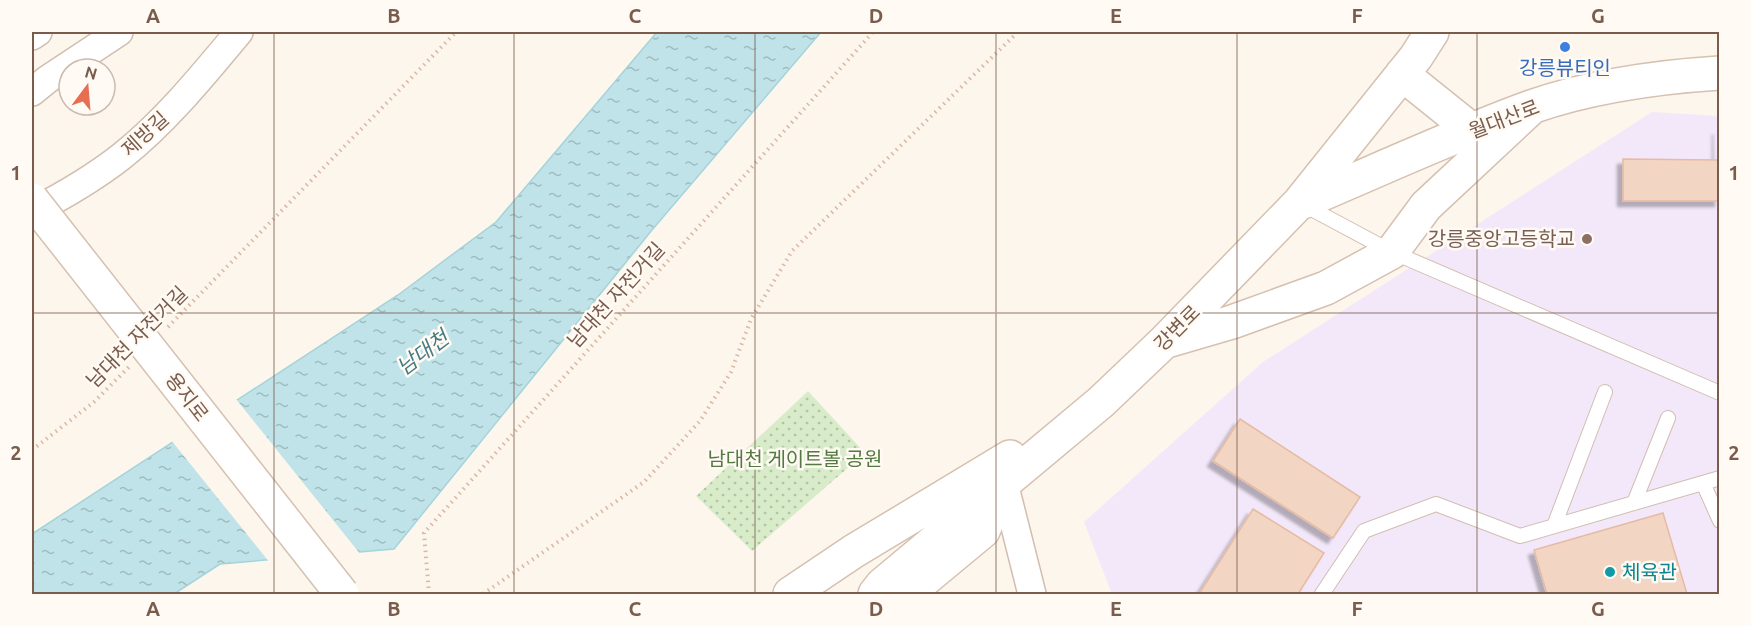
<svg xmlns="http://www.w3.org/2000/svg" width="1751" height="626" viewBox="0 0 1751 626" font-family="Ubuntu,'Noto Sans KR',sans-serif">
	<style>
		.education { fill: #f3e8fa }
		.park { fill: url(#park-dots) }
		.water { fill: url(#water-ripples); stroke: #a5d3da; stroke-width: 1.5 }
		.pier { fill: #fdf6ec }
		.building { fill: #f3d5c3; stroke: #e6bba3; stroke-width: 1.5; filter: url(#shadow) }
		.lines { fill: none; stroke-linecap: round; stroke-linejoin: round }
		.lane-casing { stroke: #d1beb0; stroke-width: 16 }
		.street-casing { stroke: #d1beb0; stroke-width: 30 }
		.secondary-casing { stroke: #d6c0b0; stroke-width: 36 }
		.path { stroke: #d9b8a5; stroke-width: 4; stroke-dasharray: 1.5 4.5; stroke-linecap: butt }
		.lane { stroke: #fff; stroke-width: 14 }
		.street { stroke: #fff; stroke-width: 27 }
		.secondary { stroke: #fff; stroke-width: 33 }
		.secondary-bridge-casing { stroke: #d6c0b0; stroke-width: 36; stroke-linecap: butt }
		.secondary-bridge { stroke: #fff; stroke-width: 33 }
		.grid { fill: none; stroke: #7a5c4d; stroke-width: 1.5; stroke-opacity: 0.55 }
		.shop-dot { fill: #3f7fe0; stroke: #fffaf3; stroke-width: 2 }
		.education-dot { fill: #8d6e63; stroke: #fffaf3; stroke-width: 2 }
		.culture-dot { fill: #0f9aa8; stroke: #fffaf3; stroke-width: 2 }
		.labels { text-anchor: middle; stroke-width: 5; stroke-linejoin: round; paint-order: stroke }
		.shop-label { font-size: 20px; fill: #366cbe; stroke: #fffaf3 }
		.street-label { font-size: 20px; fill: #7a5c4d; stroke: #fffaf3 }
		.education-label { font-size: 20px; fill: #785e54; stroke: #fffaf3; text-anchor: end }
		.park-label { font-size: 20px; fill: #537a41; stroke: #fffaf3 }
		.culture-label { font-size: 20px; fill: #0d838f; stroke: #fffaf3; text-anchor: start }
		.water-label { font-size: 21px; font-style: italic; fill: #437c86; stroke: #fffaf3 }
		.neatline { fill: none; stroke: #7a5c4d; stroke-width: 2 }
		.grid-label { font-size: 20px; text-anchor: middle; font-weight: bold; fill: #7a5c4d }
	</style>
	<defs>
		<pattern id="park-dots" width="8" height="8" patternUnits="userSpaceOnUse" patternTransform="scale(1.5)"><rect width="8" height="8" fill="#d8ecc9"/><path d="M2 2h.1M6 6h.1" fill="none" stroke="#b4c2a5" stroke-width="1.8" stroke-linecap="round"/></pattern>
		<pattern id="water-ripples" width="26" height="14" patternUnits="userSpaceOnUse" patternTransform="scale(1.5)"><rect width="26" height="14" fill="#bfe3e8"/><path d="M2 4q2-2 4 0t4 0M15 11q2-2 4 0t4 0" fill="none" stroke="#a0bbbe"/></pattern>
		<filter id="shadow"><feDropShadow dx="-5.5" dy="5.5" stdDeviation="1.5" flood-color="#0004"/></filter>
	</defs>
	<rect width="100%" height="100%" fill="#fdf6ec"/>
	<path class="education" d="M1652,112L1719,116V594H1112L1084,522L1263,362Z"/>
	<path class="park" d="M808,391L865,453L752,551L696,496Z"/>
	<path class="water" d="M657,32H821L652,230L394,549L220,564L174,594H32V534L398,295L496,222Z"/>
	<path class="pier" d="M236,399L361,555L270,563L171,440Z"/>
	<path class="building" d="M1718,129L1720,201H1623V159L1718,160Z
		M1240,419L1360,497L1333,538L1213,461Z
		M1253,509L1324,553L1298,594H1199Z
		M1663,513L1687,594H1547L1534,550Z"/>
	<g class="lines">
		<defs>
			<path id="lane" d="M1304,205L1392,252L1720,393
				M1703,483L1720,521
				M1634,503L1668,418
				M1554,526L1605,392
				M1322,594L1364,531L1436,504L1520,536L1720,478"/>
			<path id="street" d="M32,36L38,32
				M32,92L48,79L119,32
				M32,212C63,196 94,178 122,156C166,121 203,75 239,32
				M1004,483L1032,594"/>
			<path id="secondary" d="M1402,74L1473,131
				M1303,202C1379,170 1454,135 1531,107C1591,86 1656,77 1720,73
				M1167,341L1232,322L1326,288L1392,252L1426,206L1532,107
				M790,594L854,551L1010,457
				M875,594L882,585L1101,402L1164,342L1299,203L1416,57L1432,32
				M907,594L983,531L1001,489"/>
		</defs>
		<use href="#lane" class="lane-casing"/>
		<use href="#street" class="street-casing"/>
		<use href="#secondary" class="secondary-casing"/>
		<path class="path" d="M168,327L456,32
			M32,450L94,402L129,367
			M429,594L424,533L873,32
			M483,594L644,482L700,421L731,372L751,319L792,251L1018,32"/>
		<use href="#lane" class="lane"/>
		<use href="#street" class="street"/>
		<use href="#secondary" class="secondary"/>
		<defs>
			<path id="secondary-bridge" d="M32,200L342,594"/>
		</defs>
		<use href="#secondary-bridge" class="secondary-bridge-casing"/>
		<use href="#secondary-bridge" class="secondary-bridge"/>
	</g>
	<path class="grid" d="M274,32V594M514,32V594M755,32V594M996,32V594M1237,32V594M1477,32V594M32,313H1720"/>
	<circle class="shop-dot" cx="1565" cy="47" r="6"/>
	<circle class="education-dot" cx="1587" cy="239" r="6"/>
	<circle class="culture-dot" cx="1610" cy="572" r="6"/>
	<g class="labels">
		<g class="shop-label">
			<text x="1565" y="75">강릉뷰티인</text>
		</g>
		<g class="street-label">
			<text transform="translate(1504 119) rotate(-21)" y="7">월대산로</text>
			<text transform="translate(145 134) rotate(-42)" y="7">제방길</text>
			<text transform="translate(616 295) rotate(-48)" y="7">남대천 자전거길</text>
			<text transform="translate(1177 328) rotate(-45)" y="7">강변로</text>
			<text transform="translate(137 337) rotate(-45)" y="7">남대천 자전거길</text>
			<text transform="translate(187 397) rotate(52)" y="7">용지로</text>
		</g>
		<g class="education-label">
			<text x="1575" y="246">강릉중앙고등학교</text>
		</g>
		<g class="park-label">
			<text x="795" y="466">남대천 게이트볼 공원</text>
		</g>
		<g class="culture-label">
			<text x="1622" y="579">체육관</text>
		</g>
		<g class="water-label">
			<text transform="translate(423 353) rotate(-37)" y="7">남대천</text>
		</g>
	</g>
	<rect width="1751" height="626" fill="none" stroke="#fffaf3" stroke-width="66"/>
	<g transform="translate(87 87) rotate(16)"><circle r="28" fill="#fffaf3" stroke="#cabbb1" stroke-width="1.5"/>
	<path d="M0-4.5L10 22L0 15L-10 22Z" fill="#e76f51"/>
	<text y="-9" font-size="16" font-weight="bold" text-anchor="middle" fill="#7a5c4d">N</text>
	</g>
	<rect x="33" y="33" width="1685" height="560" class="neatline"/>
	<g class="grid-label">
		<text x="153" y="23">A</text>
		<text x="394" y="23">B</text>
		<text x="635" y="23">C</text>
		<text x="876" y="23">D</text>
		<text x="1116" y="23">E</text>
		<text x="1357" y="23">F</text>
		<text x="1598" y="23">G</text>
		<text x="16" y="180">1</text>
		<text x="1734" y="180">1</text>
		<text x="16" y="460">2</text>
		<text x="1734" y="460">2</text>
		<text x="153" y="616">A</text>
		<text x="394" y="616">B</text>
		<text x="635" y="616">C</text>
		<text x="876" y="616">D</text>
		<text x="1116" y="616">E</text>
		<text x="1357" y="616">F</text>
		<text x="1598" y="616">G</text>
	</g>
</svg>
